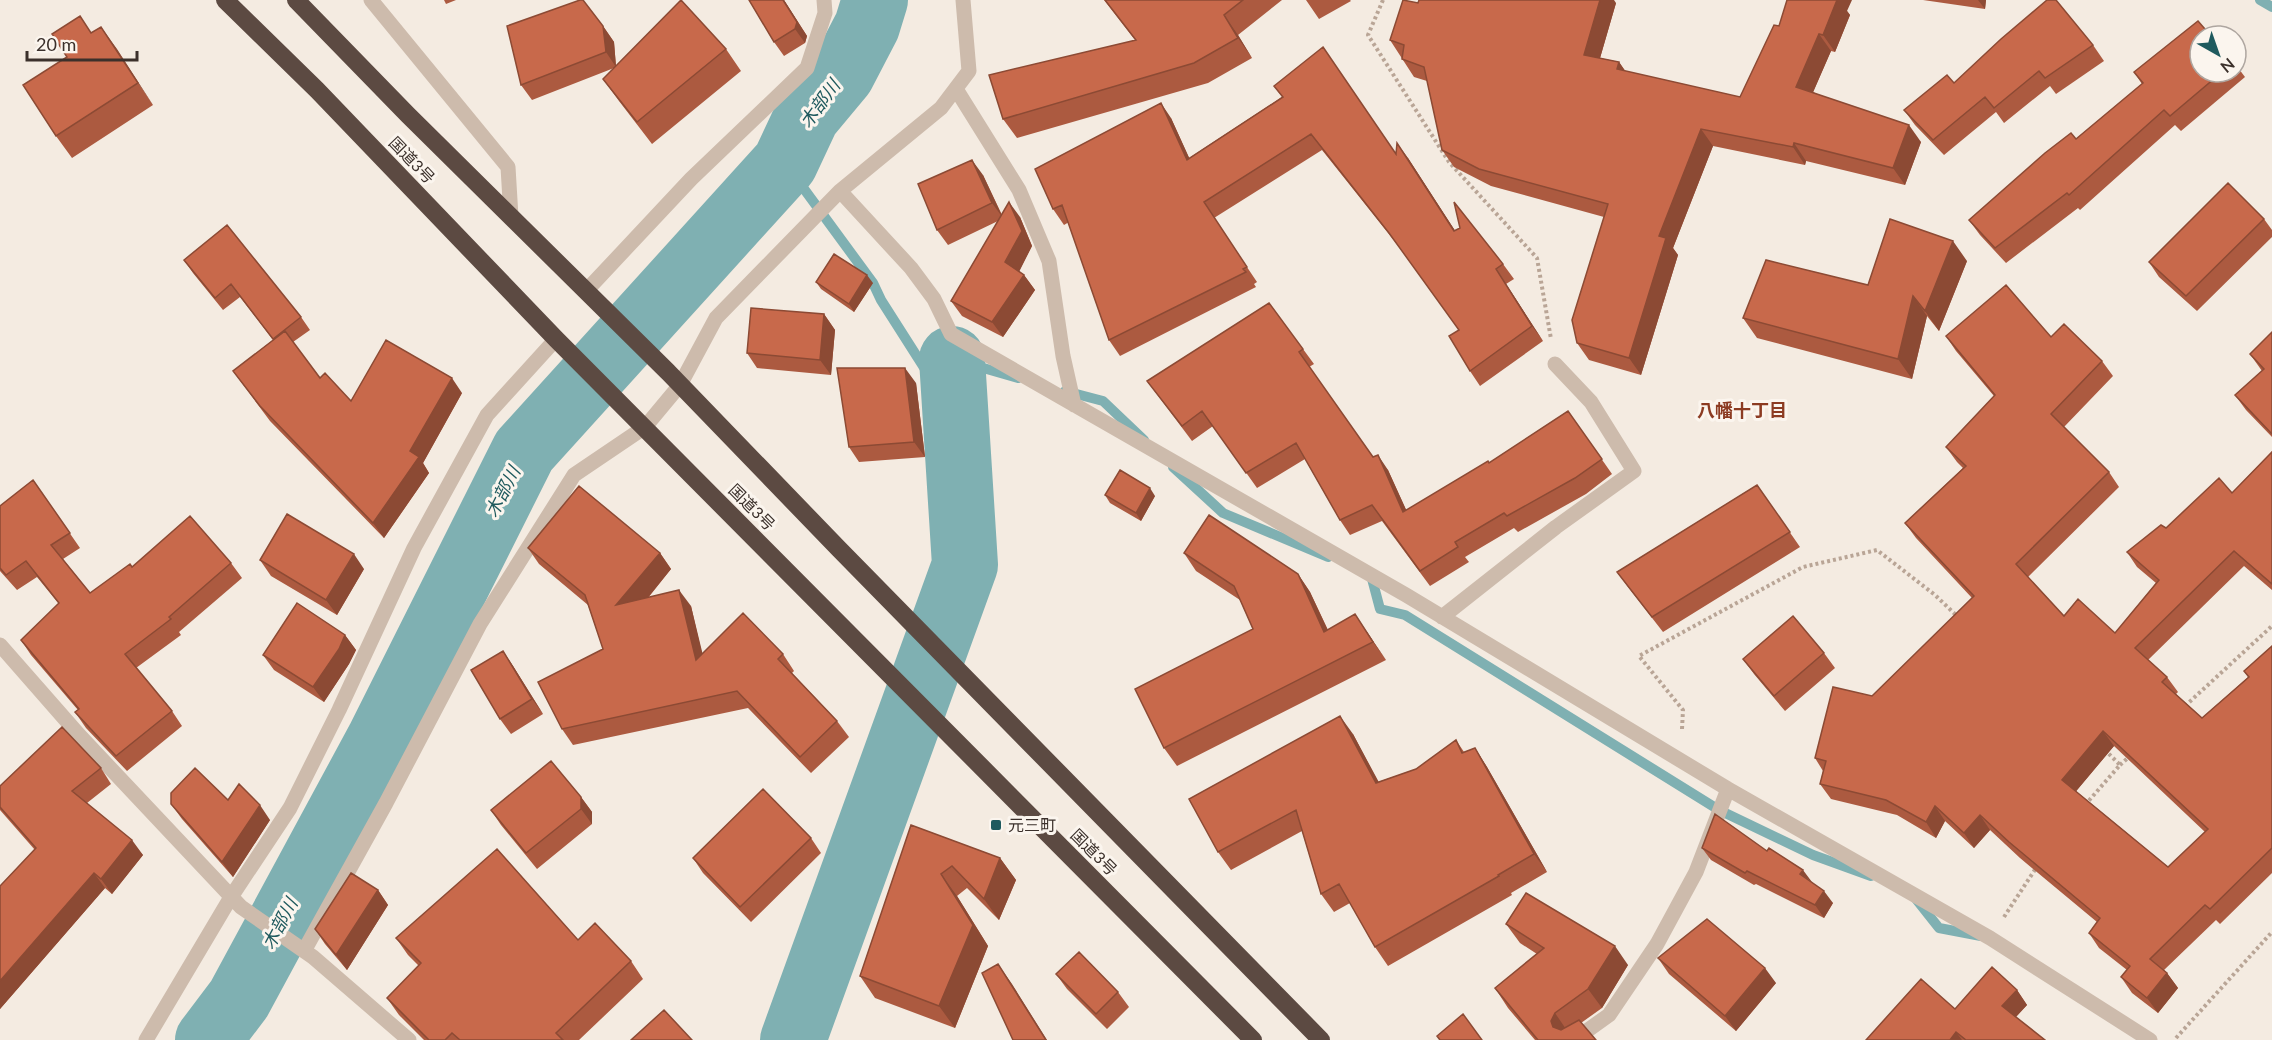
<svg xmlns="http://www.w3.org/2000/svg" width="2272" height="1040" viewBox="0 0 2272 1040" font-family="Lato,'Noto Sans JP',sans-serif">
	<style>
		.lines { fill: none; stroke-linecap: round; stroke-linejoin: round }
		.stream { stroke: #7fb0b2; stroke-width: 10 }
		.river { stroke: #7fb0b2; stroke-width: 66 }
		.path { stroke: #b9a596; stroke-width: 4; stroke-dasharray: 3 3; stroke-linecap: butt }
		.minor { stroke: #cdbbac; stroke-width: 15 }
		.highway { stroke: #5c4a42; stroke-width: 18 }
		.wall { fill: #ac5a40; fill-rule: evenodd }
		.shaded-wall { fill: #8c4a34 }
		.building { fill: #c8694b; stroke: #8c4a34; stroke-width: 1.5; fill-rule: evenodd }
		.poi-dot { fill: #1f5a5e; stroke: #fbf5ee; stroke-width: 2 }
		.labels { text-anchor: middle; stroke-width: 6; stroke-linejoin: round; paint-order: stroke }
		.street-label { font-size: 16px; fill: #3b302b; stroke: #fbf5ee }
		.poi-label { font-size: 16px; fill: #3b302b; stroke: #fbf5ee; text-anchor: start }
		.water-label { font-size: 18px; font-style: italic; fill: #1f5a5e; stroke: #fbf5ee }
		.neighbourhood-label { font-size: 18px; font-weight: bold; fill: #8c3b22; stroke: #fbf5ee }
	</style>
	<rect width="100%" height="100%" fill="#f4ebe1"/>
	<g class="lines">
		<path class="stream" d="M2260,0L2272,7
			M785,163L873,283L881,300L953,413L952,359L1018,378
			M1065,391L1103,401L1144,440
			M1173,467L1223,513L1328,557
			M1368,574L1371,575L1380,609L1405,615L1719,810L1813,855L1871,876
			M1916,899L1939,928L1981,936"/>
		<path class="river" d="M208,1040L239,999L379,740L524,451L785,163L807,116L842,74L867,26L875,0
			M793,1040L965,565L952,359"/>
		<path class="path" d="M1383,0L1368,35L1449,162L1537,258L1551,339
			M2185,706L2272,626
			M1682,729L1683,710L1639,656L1803,567L1877,550L1935,595L1958,617
			M2120,765L2131,755
			M2085,805L2120,765L2106,751
			M2004,917L2036,868
			M2176,1038L2272,932"/>
		<path class="minor" d="M371,0L508,167L511,217
			M956,89L1019,190L1049,261L1063,356L1074,405
			M840,191L911,268L934,299L951,334L1406,595L1728,789L1990,938L2150,1040
			M586,291L691,179L807,68L825,13L824,0
			M1442,617L1556,527L1634,471L1591,402L1555,364
			M0,645L79,735L241,907L313,957L409,1040
			M304,951L386,803L480,624L574,475L645,427L680,385L716,318L840,191L941,108L969,71L963,0
			M146,1040L231,897L290,808L339,710L414,548L487,415L556,339
			M1574,1040L1609,1015L1657,944L1696,872L1728,789"/>
		<path class="highway" d="M225,0L317,90L556,339L1253,1040
			M296,0L408,115L668,372L839,549L1321,1040"/>
	</g>
	<path class="wall" d="M444,0H456L446,4Z
		M749,0H784L807,36L805,43L784,56L774,42Z
		M1104,0H1282L1238,35L1252,58L1208,83L1017,138L1003,119L1135,40Z
		M1306,0H1350L1351,1L1319,19Z
		M1923,0H1986L1985,9Z
		M1418,3H1616L1600,58L1619,62L1625,71L1740,97L1779,26L1847,11L1850,15L1835,52L1831,51L1813,92L1921,142L1905,185L1806,161L1805,165L1713,146L1673,248L1678,255L1641,375L1589,360L1577,343L1604,217L1491,186L1454,167L1442,150L1427,81L1414,77L1390,40Z
		M603,26L614,42L616,66L726,49L741,71L652,144L619,101L603,79L614,68L532,100L521,85Z
		M101,27L153,105L72,158L56,136L67,57L92,33Z
		M2093,45L2104,61L2056,94L2050,86L2004,123L1996,112L1944,155L1915,125L1904,110L1954,83Z
		M2236,65L2245,77L2181,131L2175,125L2080,210L2078,208L2006,263L1980,235L1969,220L2076,139L2142,84L2134,72H2236Z
		M1274,86L1396,154L1408,158L1455,231L1503,264L1514,279L1506,284L1543,341L1480,386L1470,371L1459,330L1400,248L1322,150L1214,218L1257,282L1254,284L1256,287L1120,356L1109,340L1069,222L1064,225L1053,209L1171,118L1189,158L1282,97Z
		M983,175L1002,215L1020,217L1032,246L1019,271L1024,275L1035,290L1003,337L962,316L951,301L998,221L948,245L937,230Z
		M2264,219L2272,230V237L2197,311L2159,277L2149,262Z
		M184,260L301,317L310,330L293,342L320,378L351,401L462,393L423,463L429,473L384,538L270,421L233,371L273,340L240,297L223,310L193,273Z
		M1967,261L1939,331L1927,316L1912,379L1757,338L1743,318L1868,285Z
		M816,282L873,283L854,312L821,289Z
		M824,314L835,330L831,375L757,368L747,353Z
		M2272,332V437L2246,410L2235,395L2262,371L2250,354Z
		M1946,336L2051,337L2102,361L2113,376L2064,427L2109,472L2119,487L2028,577L2064,616L2115,633L2156,583L2137,567L2127,552L2166,528L2232,493L2272,451V590L2244,566L2148,660L2167,677L2178,692L2176,694L2202,718L2248,677L2244,671L2272,646V873L2220,924L2216,920L2164,970L2167,973L2178,988L2158,1013L2132,993L2121,977L2127,970L2099,948L2089,933L2097,922L2020,858L1990,830L1974,848L1945,821L1936,838L1897,815L1831,799L1820,784L1823,771L1815,758L1872,696L1972,598L1916,538L1905,523L1963,468L1957,462L1946,447L1994,396L1956,351ZM2114,746L2205,832L2168,867L2076,791Z
		M1303,349L1314,364L1309,367L1373,457L1388,470L1406,510L1489,463L1568,411L1612,474L1586,494L1518,532L1514,528L1465,557L1469,562L1430,586L1382,521L1350,535L1340,520L1305,459L1257,488L1213,426L1192,441L1147,381Z
		M916,383L925,457L859,462L849,447Z
		M33,480L80,548L63,559L90,593L132,567L231,563L242,578L179,632L181,635L136,668L172,711L182,726L127,771L86,728L75,712L78,710L31,655L21,640L59,604L37,577L17,590L0,571V506Z
		M1757,485L1800,547L1663,632L1628,587L1617,572Z
		M1105,495L1155,496L1141,521L1110,503Z
		M528,548L660,553L671,569L648,598L691,606L702,654H783L794,671L792,673L837,721L849,737L811,773L748,708L573,745L562,729L603,649L588,605L539,564Z
		M1184,553L1298,574L1310,592L1328,630L1367,632L1386,660L1177,766L1164,748L1253,629L1240,600L1196,571Z
		M260,560L364,569L337,615L271,576Z
		M345,635L356,650L349,664L324,702L274,670L263,655Z
		M503,651L513,666L543,714L511,734L500,719Z
		M1824,653L1835,668L1785,711L1754,674L1743,659Z
		M1353,734L1378,782L1416,769L1456,740L1464,752L1475,748L1487,767L1547,872L1511,893L1512,895L1388,966L1375,947L1350,903L1334,912L1321,894L1302,831L1231,870L1218,852Z
		M101,768L111,784L87,803L143,855L112,894L105,888L0,1009V886L35,850L0,810V786Z
		M581,797L592,812V824L537,869L501,825L491,810Z
		M171,804L270,820L233,877L182,819Z
		M911,825L1000,858L1016,880L999,920L967,888L957,896L988,946L955,1028L875,998L860,976Z
		M811,838L821,853L751,922L703,873L693,858Z
		M1702,848L1833,903L1824,918L1756,884L1754,885L1711,860Z
		M378,890L388,905L347,970L325,944L315,929Z
		M1506,924L1628,965L1602,1008L1581,1023L1596,1040H1535L1508,1008L1495,988L1537,954L1520,943Z
		M396,938L578,940L631,961L643,979L579,1040H424L399,1015L387,998L419,966L408,955Z
		M1658,958L1776,983L1736,1031L1669,974Z
		M1056,974L1118,992L1129,1007L1107,1029L1067,989Z
		M2017,990L2027,1005L2016,1017L2045,1040H1866L1955,1009Z"/>
	<path class="shaded-wall" d="M783,0H784L807,36L805,43L795,29Z
		M1600,0H1614L1616,3L1596,72L1584,55Z
		M1836,0H1852L1847,11L1850,15L1835,52L1823,35Z
		M1978,0H1986L1985,9Z
		M1224,15L1238,35L1252,58L1238,38Z
		M603,26L614,42L616,67L606,52Z
		M101,27L117,49L153,105L138,83Z
		M1819,34L1831,51L1808,104L1796,87Z
		M1619,62L1631,79L1617,69Z
		M1161,103L1171,118L1197,175L1187,160Z
		M1909,125L1921,142L1905,185L1893,168Z
		M1701,129L1713,146L1673,248L1678,255L1641,375L1629,358L1659,236Z
		M1397,143L1408,158L1465,246L1454,231Z
		M1794,143L1806,161L1805,165L1793,147Z
		M972,160L983,175L1003,218L992,203Z
		M1009,202L1020,217L1032,246L1016,278L1005,262Z
		M1953,241L1967,261L1939,331L1925,311Z
		M1496,269L1506,284L1543,341L1532,326Z
		M867,275L873,283L854,312L849,304Z
		M1024,275L1035,290L1003,337L992,322Z
		M1913,296L1927,316L1912,379L1898,359Z
		M824,314L835,330L831,375L820,360Z
		M905,368L916,383L925,457L914,442Z
		M452,378L462,393L423,463L429,473L384,538L373,523L410,451Z
		M1378,455L1388,470L1414,527L1403,512Z
		M1150,488L1155,496L1141,521L1136,513Z
		M660,553L671,569L628,622L616,605Z
		M354,554L364,569L337,615L326,600Z
		M1298,574L1310,592L1337,650L1324,632Z
		M679,590L691,606L708,676L696,660Z
		M1355,614L1367,632L1386,660L1373,642Z
		M345,635L356,650L349,664L324,702L313,687Z
		M503,651L513,666L543,714L532,699Z
		M1340,716L1353,734L1389,801L1376,783Z
		M2103,731L2114,746L2073,795L2062,780Z
		M1475,748L1487,767L1547,872L1534,854Z
		M581,797L592,812V824L581,809Z
		M260,805L270,820L233,877L222,862Z
		M1935,806L1945,821L1936,838L1926,822Z
		M1980,815L1990,830L1974,848L1964,833Z
		M132,840L143,855L112,894L101,879Z
		M1000,858L1016,880L999,920L984,899Z
		M1803,870L1812,882L1800,874Z
		M94,873L105,888L0,1009V981Z
		M941,874L957,896L988,946L955,1028L939,1006Z
		M378,890L388,905L347,970L336,955Z
		M1824,891L1833,903L1824,918L1815,905Z
		M1615,946L1628,965L1602,1008L1588,989Z
		M998,964L1012,984L1047,1040H1046Z
		M1765,968L1776,983L1736,1031L1725,1016Z
		M2167,973L2178,988L2158,1013L2147,998Z
		M2017,990L2027,1005L2012,1021L2002,1006Z
		M1555,1013L1568,1032L1564,1040L1553,1027L1551,1021Z
		M1956,1032L1962,1040H1950Z"/>
	<path class="building" d="M580,0H583L603,26L606,52L521,85L507,26Z
		M681,0L726,49L637,122L603,79Z
		M749,0H783L797,22L795,29L774,42Z
		M1105,0H1243L1224,15L1238,38L1194,63L1003,119L989,75L1136,40Z
		M1403,0L1418,3L1419,0H1600L1584,55L1619,62L1617,69L1740,97L1774,25L1779,26L1787,0H1837L1823,35L1819,34L1796,87L1909,125L1893,168L1794,143L1793,147L1701,129L1659,236L1666,238L1629,358L1577,343L1572,320L1608,204L1479,169L1442,150L1424,67L1402,59L1404,45L1390,40Z
		M2047,0H2056L2093,45L2045,78L2039,71L1994,108L1985,97L1933,140L1904,110L1947,75L1954,83L2001,39Z
		M80,16L91,33L101,27L138,83L56,136L23,85L67,57L52,34Z
		M2198,21L2211,36H2200V72H2222L2170,116L2164,110L2069,195L2067,193L1995,248L1969,220L2045,153L2071,133L2076,139L2143,83L2134,72Z
		M1323,47L1396,154L1397,143L1454,231L1460,228L1454,202L1503,264L1496,269L1532,326L1470,371L1449,336L1459,330L1389,233L1311,134L1204,202L1247,267L1243,269L1246,272L1109,340L1062,205L1053,209L1035,169L1161,103L1187,160L1283,97L1274,86Z
		M972,160L992,203L937,230L918,184Z
		M2228,183L2264,219L2186,296L2149,262Z
		M1009,202L1022,231L1005,262L1024,275L992,322L951,301Z
		M1890,219L1953,241L1925,311L1913,296L1898,359L1743,318L1766,260L1868,285Z
		M227,225L301,317L273,339L231,284L215,298L184,260Z
		M834,254L867,275L849,304L816,282Z
		M2006,285L2051,337L2064,324L2102,361L2051,414L2109,472L2016,564L2064,616L2078,599L2115,633L2159,580L2127,552L2161,525L2166,528L2219,478L2232,493L2272,452V584L2234,551L2135,648L2167,677L2162,682L2202,718L2249,677L2244,671L2272,646V848L2210,909L2205,905L2150,959L2167,973L2147,998L2121,977L2130,966L2089,933L2100,918L2009,842L1980,815L1964,833L1935,806L1926,822L1886,800L1820,784L1826,761L1815,758L1833,687L1872,696L1974,596L1905,523L1966,466L1946,447L1995,395L1946,336ZM2103,731L2208,829L2168,867L2062,780Z
		M1269,303L1303,349L1299,352L1373,457L1378,455L1403,512L1488,461L1489,463L1568,411L1602,459L1575,478L1507,516L1504,513L1455,542L1458,547L1420,571L1372,505L1340,520L1296,443L1246,473L1202,411L1182,426L1147,381Z
		M751,308L824,314L820,360L747,353Z
		M285,331L320,378L325,373L351,401L386,340L452,378L410,451L419,457L373,523L260,406L233,371Z
		M2272,332V434L2235,395L2264,369L2250,354Z
		M837,368H905L914,442L849,447Z
		M1120,470L1150,488L1136,513L1105,495Z
		M33,480L70,533L51,545L90,593L130,564L132,567L190,516L231,563L169,617L171,619L125,654L172,711L116,756L75,712L79,709L21,640L59,603L26,561L6,575L0,568V506Z
		M1757,485L1790,532L1652,617L1617,572Z
		M579,486L660,553L616,605L679,590L696,660L743,613L783,654L778,659L837,721L800,757L737,691L562,729L538,682L603,649L585,595L528,548Z
		M287,514L354,554L326,600L260,560Z
		M1209,515L1298,574L1324,632L1355,614L1373,642L1164,748L1135,689L1253,629L1234,586L1184,553Z
		M297,603L345,635L339,649L313,687L263,655Z
		M1793,616L1824,653L1774,696L1743,659Z
		M503,651L532,699L500,719L471,670Z
		M1340,716L1376,783L1416,769L1456,740L1462,753L1475,748L1534,854L1498,875L1499,876L1375,947L1339,884L1321,894L1296,810L1218,852L1189,799Z
		M62,727L101,768L72,791L132,840L101,879L94,873L0,981V886L36,848L0,807V786Z
		M551,761L581,797V809L526,853L491,810Z
		M195,768L228,800L239,784L260,805L222,862L171,804V793Z
		M763,789L811,838L740,907L693,858Z
		M1715,814L1767,851L1769,848L1803,870L1800,874L1824,891L1815,905L1747,871L1745,873L1702,848Z
		M911,825L1000,858L984,899L952,866L941,874L973,925L939,1006L860,976Z
		M497,849L578,940L595,923L631,961L556,1033L563,1040H460L452,1033L445,1040H429L387,998L421,963L396,938Z
		M351,873L378,890L336,955L315,929Z
		M1526,893L1615,946L1588,989L1555,1013L1551,1021L1553,1027L1561,1030L1579,1020L1596,1040H1538L1495,988L1544,948L1506,924Z
		M1707,919L1765,968L1725,1016L1658,958Z
		M1079,952L1118,992L1096,1014L1056,974Z
		M998,964L1046,1040H1013L982,973Z
		M1992,967L2017,990L2002,1006L2045,1040H1966L1956,1032L1950,1040H1866L1921,979L1955,1009Z
		M664,1010L692,1040H631Z
		M1463,1014L1482,1040H1440L1437,1036Z"/>
	<rect class="poi-dot" x="990" y="819" width="12" height="12" rx="3"/>
	<g class="labels">
		<g class="street-label">
			<text transform="translate(412 160) rotate(46)" y="6">国道3号</text>
			<text transform="translate(752 507) rotate(45)" y="6">国道3号</text>
			<text transform="translate(1094 852) rotate(45)" y="6">国道3号</text>
		</g>
		<g class="poi-label">
			<text x="1008" y="831">元三町</text>
		</g>
		<g class="water-label">
			<text transform="translate(820 104) rotate(-54)" y="6">木部川</text>
			<text transform="translate(503 492) rotate(-63)" y="6">木部川</text>
			<text transform="translate(280 924) rotate(-62)" y="6">木部川</text>
		</g>
		<g class="neighbourhood-label">
			<text x="1742" y="417">八幡十丁目</text>
		</g>
	</g>
	<g transform="translate(2218 54) rotate(140)"><circle r="28" fill="#fbf5ee" stroke="#aea6a0" stroke-width="1.5"/>
	<path d="M0-4.5L10 22L0 15L-10 22Z" fill="#1f5a5e"/>
	<text y="-9" font-size="16" font-weight="bold" text-anchor="middle" fill="#3b302b">N</text>
	</g>
	<path d="M27 51v9h110v-9" fill="none" stroke="#3b302b" stroke-width="3"/>
	<text x="36" y="51" font-size="18" fill="#3b302b" stroke="#fbf5ee" stroke-width="4.5" paint-order="stroke">20 m</text>
</svg>
